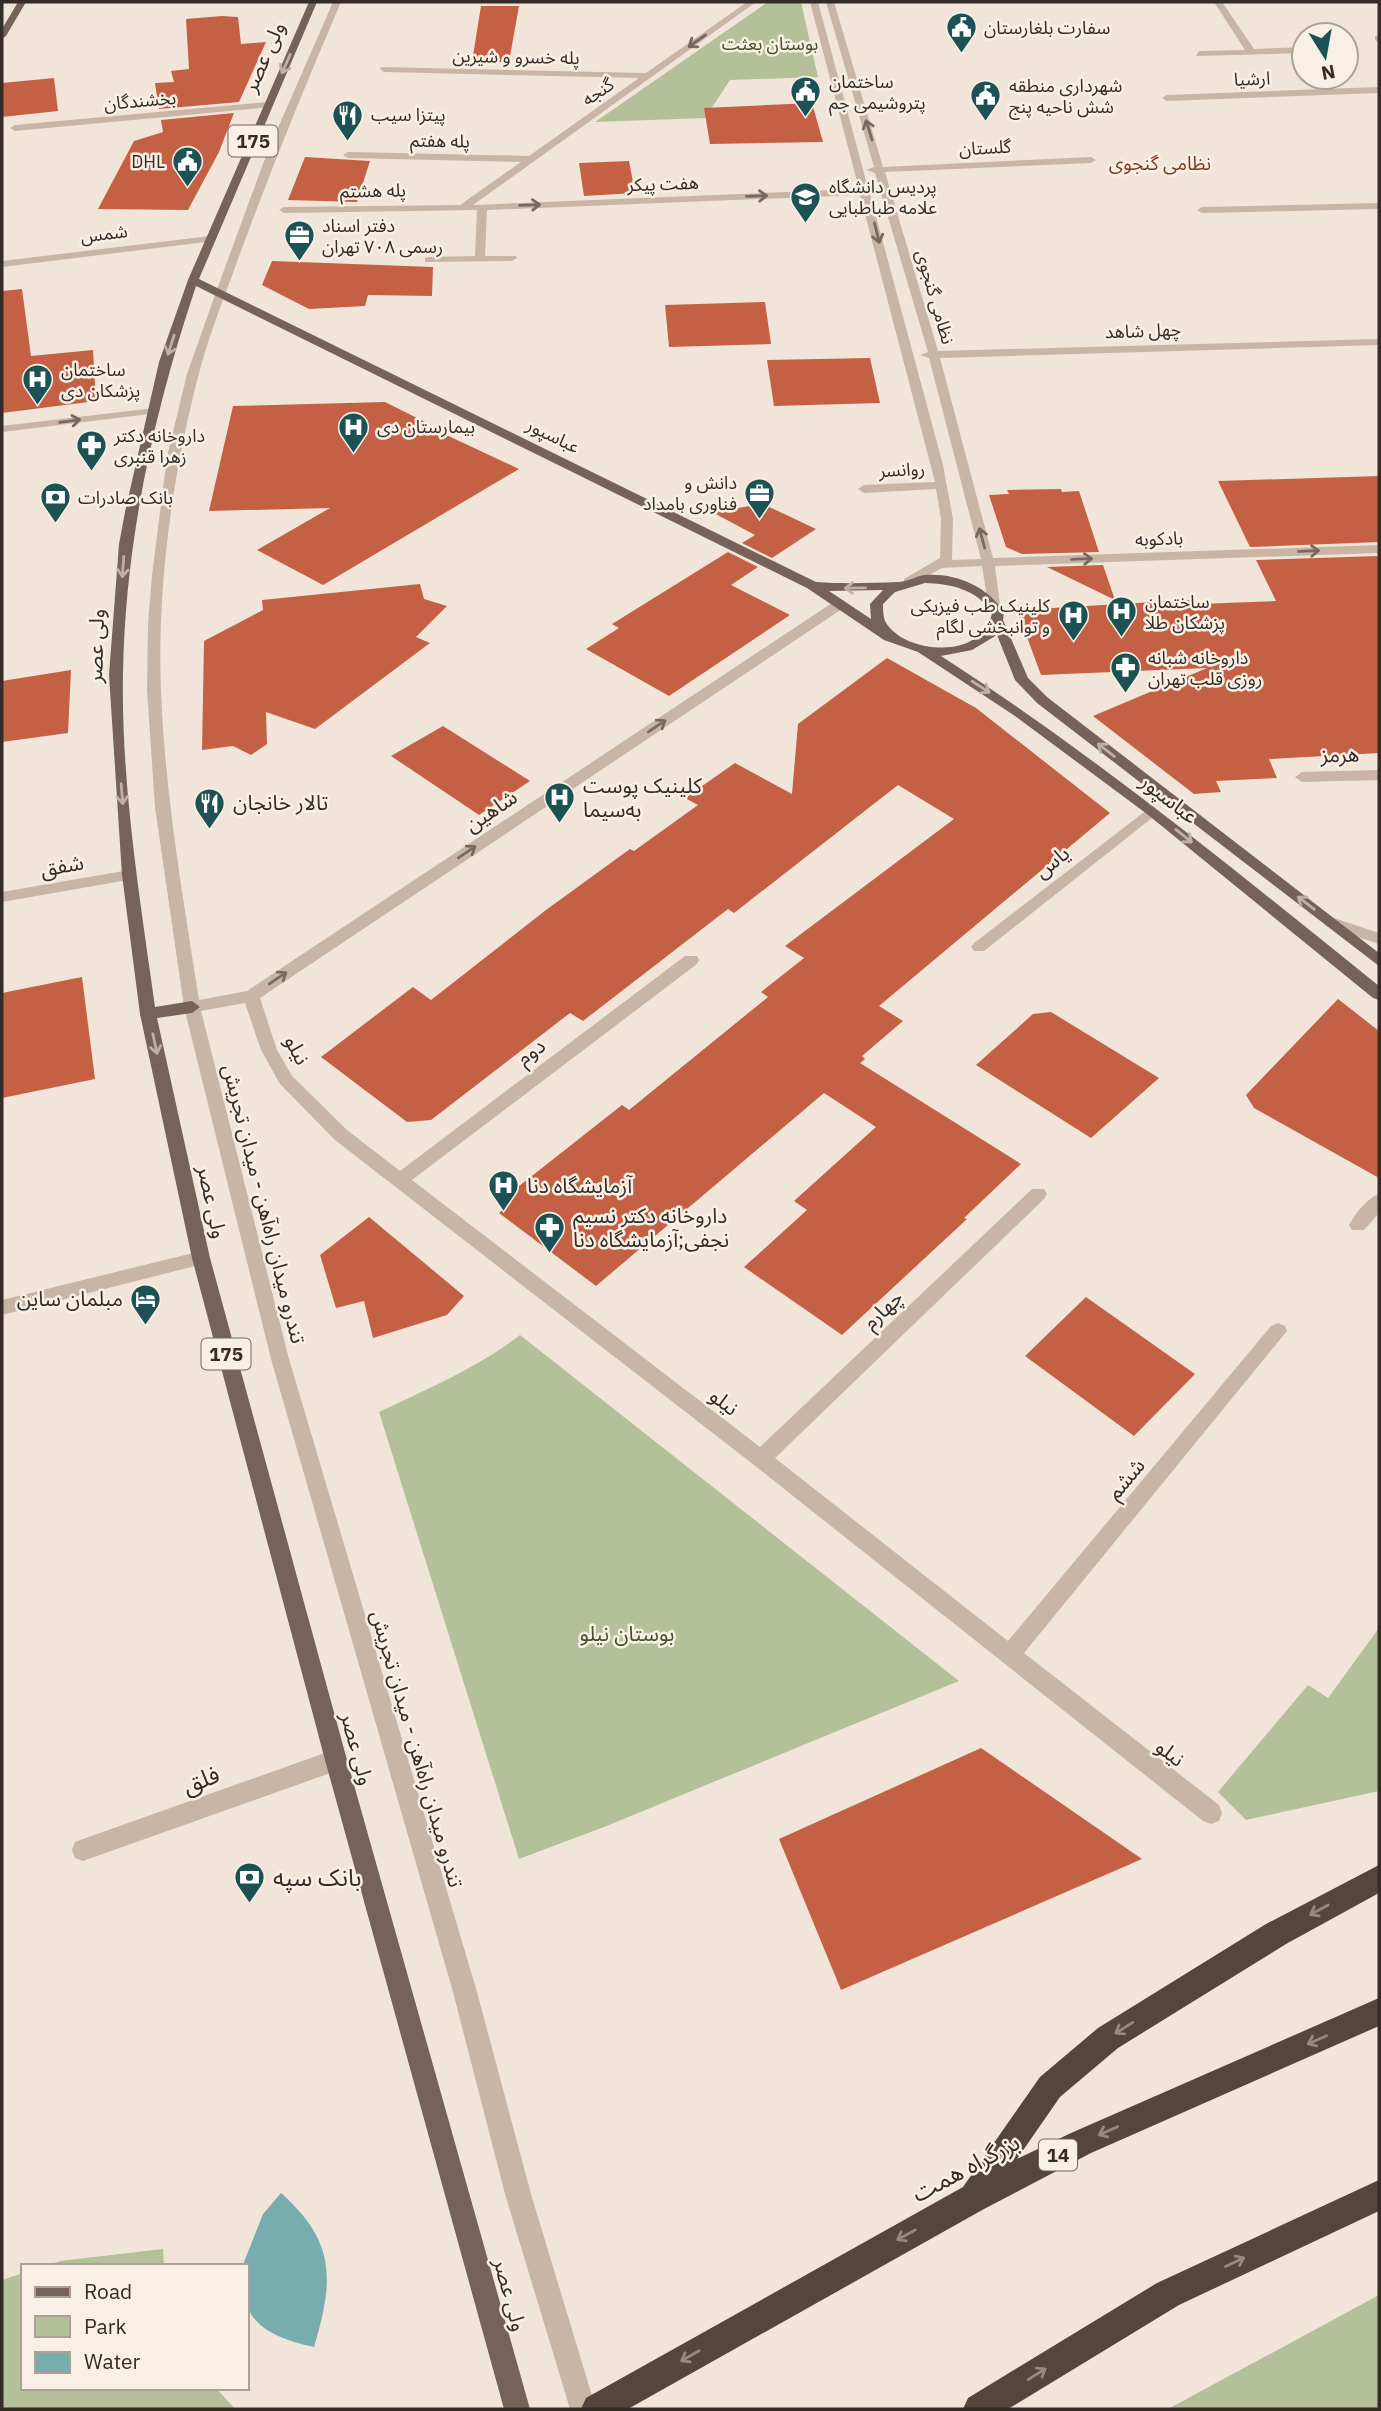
<svg xmlns="http://www.w3.org/2000/svg" width="1381" height="2411" viewBox="0 0 1381 2411" font-family="'IBM Plex Sans','Noto Sans Arabic',sans-serif">
	<style>
		.green { fill: #b3c09a }
		.water { fill: #79acae }
		.building { fill: #c46144 }
		.lines { fill: none; stroke-linecap: round; stroke-linejoin: round }
		.minor { fill: #c9b5a5; fill-rule: evenodd }
		.major { fill: #766258; fill-rule: evenodd }
		.highway { fill: #55453e; fill-rule: evenodd }
		.oneway { stroke: #786960 }
		.oneway2 { stroke: #beb0a6 }
		.oneway3 { stroke: #978981 }
		.labels { text-anchor: middle; stroke-width: 5; stroke-linejoin: round; paint-order: stroke }
		.far-poi-label { font-size: 18px; fill: #352b27; stroke: #f9f0e5; text-anchor: start }
		.far-park-label { font-size: 18px; fill: #44522b; stroke: #f9f0e5 }
		.far-street-label { font-size: 18px; fill: #352b27; stroke: #f9f0e5 }
		.shield { fill: #f9f0e5; stroke: #706660; stroke-width: 2 }
		.shield-label { font-size: 19px; font-weight: bold; fill: #352b27 }
		.far-neighbourhood-label { font-size: 19px; fill: #833721; stroke: #f9f0e5 }
		.street-label { font-size: 21px; fill: #352b27; stroke: #f9f0e5 }
		.poi-label { font-size: 21px; fill: #352b27; stroke: #f9f0e5; text-anchor: start }
		.park-label { font-size: 21px; fill: #44522b; stroke: #f9f0e5 }
		.near-street-label { font-size: 24px; fill: #352b27; stroke: #f9f0e5 }
		.near-poi-label { font-size: 24px; fill: #352b27; stroke: #f9f0e5; text-anchor: start }
	</style>
	<rect width="100%" height="100%" fill="#f1e5d9"/>
	<path class="green" d="M768,2H801L818,77L730,80L705,118L595,122Z
		M520,1335L959,1681L604,1827L519,1859L379,1412C427,1389 477,1368 520,1335Z
		M1379,1628V1791L1246,1820L1218,1792L1308,1685L1328,1698Z
		M163,2249L164,2266H45L60,2261Z
		M23,2273V2388H216L235,2409H2V2280Z
		M1379,2295V2409H1168Z"/>
	<path class="water" d="M281,2193C336,2242 334,2280 314,2347C290,2342 255,2332 247,2305C244,2294 247,2277 247,2266H243L244,2262L263,2214Z"/>
	<path class="building" d="M481,6H519L509,62H472Z
		M222,16L238,17L241,44L266,42L239,102L159,109L155,83L174,82L171,71L189,69L186,19Z
		M54,78L58,111L2,117V83Z
		M812,103L823,142L710,144L704,108Z
		M234,113L219,152L188,210L98,209L134,141L163,132L161,120Z
		M305,157L370,161L357,202L288,200Z
		M629,161L635,193L584,196L579,163Z
		M272,261L433,267L432,296L368,295L365,306L309,309L262,285Z
		M22,289L31,356L93,350L96,401L2,413V291Z
		M765,302L771,344L669,347L665,305Z
		M870,358L880,403L774,406L767,360Z
		M385,402L427,423V426L519,469L323,585L257,550L330,508L209,511L233,406Z
		M1379,476V542L1250,547L1218,481Z
		M1061,489L1062,492L1079,491L1099,552L1022,554L1006,547L989,495L1009,494L1007,490Z
		M763,504L816,529L772,558L742,543L755,535L712,512Z
		M728,552L758,567L731,585L790,615L669,696L586,649L619,628L612,624Z
		M1379,556V753L1269,759L1277,778L1216,781L1221,792L1194,794L1093,716L1207,668L1041,675L1017,610L1190,600L1199,604L1276,601L1256,560Z
		M1103,565L1115,600L1047,567Z
		M420,584L424,599L447,606L416,637L430,643L315,729L266,712L267,744L251,755L233,746L202,750L204,641L263,610L262,600Z
		M887,658L976,708L1110,813L879,1006L903,1021L862,1056L865,1059L860,1063L1021,1164L964,1218L967,1219L842,1335L744,1267L807,1210L794,1201L876,1127L824,1093L596,1286L499,1213L507,1206L500,1201L622,1105L629,1110L768,997L761,992L804,958L785,946L954,819L898,785L734,913L728,909L583,1021L570,1013L431,1120L407,1122L321,1057L413,987L431,1000L546,910L630,849L634,851L698,805L685,798L735,763L792,794L798,724Z
		M71,670L68,733L2,742V681Z
		M443,726L530,781L479,815L391,756Z
		M82,977L95,1079L2,1098V993Z
		M1338,999L1379,1031V1178L1254,1108L1246,1095Z
		M1051,1012L1159,1078L1091,1138L976,1065L1033,1014Z
		M369,1217L464,1296L447,1315L373,1338L364,1301L336,1308L320,1255Z
		M1086,1297L1195,1374L1134,1436L1025,1356Z
		M981,1748L1142,1859L841,1990L779,1839Z"/>
	<g class="lines">
		<path class="minor" d="M333,2H341C304,88 269,174 237,262C223,300 208,338 198,377C172,478 157,586 161,691C165,795 183,897 199,1000L247,991L835,601H845V607L260,998L277,1050L292,1076L347,1130L400,1171L685,956H697L699,960L697,964L412,1180L760,1447L1032,1189H1044L1047,1194L1044,1199L775,1458L1008,1641L1271,1326L1278,1323L1285,1326L1287,1331L1024,1653L1219,1805L1222,1813L1219,1821L1211,1824L1203,1821L754,1465L335,1140L280,1084L261,1050L245,1003L201,1011L289,1359L477,1992L531,2194L596,2409H570L505,2194L453,1992L271,1359L184,1007L155,807L147,690L148,624L152,575L167,457L187,374L216,292L267,153Z
			M747,2H756L473,205L859,189L810,2H818L868,188L880,191L870,194L943,465L953,519L952,560L981,559L929,358L920,355L928,352L875,173L866,170L874,167L826,2H834L883,167L1091,157L1096,160L1091,163L885,172L938,351L1379,339V345L940,358L993,558L1379,545V553L995,566L1000,605L994,609L988,605L982,566L942,568L912,585H904V579L940,558L941,519L936,489L864,493L858,489L864,485L935,482L860,195L487,210L485,256H516L517,258L512,261L425,262V258L429,257L475,256L477,210L284,213L279,210L284,207L460,205L521,162L348,158L343,155L348,152L529,156L639,78L384,72L380,69L381,67L646,73Z
			M1214,2H1222L1254,49L1304,47V53L1196,56L1199,51L1245,50Z
			M1375,36H1379V43L1375,40Z
			M1379,87V93L1167,101L1162,98L1167,95Z
			M268,102L273,105L271,107L15,131L10,128L15,125Z
			M1379,203V209L1202,213L1197,210L1202,207Z
			M210,236L214,237V241L2,267V261Z
			M154,408L160,411L158,413L2,432V426Z
			M1379,770V780L1302,782L1295,777L1302,772Z
			M1152,806L1159,811L1157,814L984,951H974L971,947L974,943Z
			M129,870L136,875L134,879L2,902V892Z
			M1331,917L1379,933V944L1326,926L1323,922L1326,918Z
			M1379,1194V1213L1364,1230H1352L1349,1225C1355,1214 1367,1198 1379,1194Z
			M201,1251L207,1253L210,1258L207,1263L2,1315V1300Z
			M336,1749L344,1752L347,1760L344,1768L336,1771L83,1861L75,1858L72,1850L75,1842L83,1839Z"/>
		<path class="major" d="M18,2H26L6,36L2,39V29Z
			M309,2H317L199,279L816,582C844,584 871,583 898,582C907,582 916,576 925,575C956,573 988,586 1004,613L1003,620L1028,678L1047,697L1379,953V966L1037,703L1015,680L997,635L972,650L941,656C1095,755 1236,871 1379,986V1000L1373,998L1147,814L1015,716L918,652L884,640L807,588L196,286C154,411 125,542 123,675C121,784 140,899 155,1007L192,1001L200,1007L192,1013L157,1018L210,1258L347,1760L530,2409H504L325,1760L192,1258L140,1014L122,875L109,675L119,544L125,512L159,362L188,280ZM925,583C951,584 977,589 992,613L988,629C981,634 973,641 964,644C940,653 898,645 885,621C883,616 883,609 883,604L895,592ZM883,590L870,604L871,619L829,591Z"/>
		<path class="highway" d="M1379,1865V1893L1286,1944L1118,2048L1060,2097L1017,2159L1071,2133L1379,1998V2026L1091,2153L984,2209L628,2409H581L586,2398L963,2187L1040,2077L1098,2028L1266,1924Z
			M1379,2180V2211L1179,2305L1008,2409H963L968,2398L1157,2283Z"/>
	</g>
	<defs><path id="oneway-shaft" d="M-6 0H5M1.5-3L5.5 0L1.5 3" fill="none" stroke-width="1.6" stroke-linecap="round" stroke-linejoin="round" transform="scale(1.75)"/></defs>
	<g class="oneway">
		<use href="#oneway-shaft" transform="translate(697 41) rotate(145)"/>
		<use href="#oneway-shaft" transform="translate(869 130) rotate(-107)"/>
		<use href="#oneway-shaft" transform="translate(757 196) rotate(-2)"/>
		<use href="#oneway-shaft" transform="translate(530 205) rotate(-2)"/>
		<use href="#oneway-shaft" transform="translate(877 233) rotate(76)"/>
		<use href="#oneway-shaft" transform="translate(70 421) rotate(-7)"/>
		<use href="#oneway-shaft" transform="translate(982 538) rotate(-105)"/>
		<use href="#oneway-shaft" transform="translate(1309 551) rotate(-2)"/>
		<use href="#oneway-shaft" transform="translate(1082 559) rotate(-2)"/>
		<use href="#oneway-shaft" transform="translate(657 726) rotate(-34)"/>
		<use href="#oneway-shaft" transform="translate(467 852) rotate(-34)"/>
		<use href="#oneway-shaft" transform="translate(278 978) rotate(-34)"/>
	</g>
	<g class="oneway2">
		<use href="#oneway-shaft" transform="translate(286 64) rotate(114)"/>
		<use href="#oneway-shaft" transform="translate(171 345) rotate(108)"/>
		<use href="#oneway-shaft" transform="translate(123 567) rotate(94)"/>
		<use href="#oneway-shaft" transform="translate(855 588) rotate(179)"/>
		<use href="#oneway-shaft" transform="translate(981 687) rotate(33)"/>
		<use href="#oneway-shaft" transform="translate(1106 750) rotate(-143)"/>
		<use href="#oneway-shaft" transform="translate(122 794) rotate(85)"/>
		<use href="#oneway-shaft" transform="translate(1184 836) rotate(39)"/>
		<use href="#oneway-shaft" transform="translate(1306 903) rotate(-143)"/>
		<use href="#oneway-shaft" transform="translate(155 1044) rotate(78)"/>
	</g>
	<g class="oneway3">
		<use href="#oneway-shaft" transform="translate(1319 1910) rotate(152)"/>
		<use href="#oneway-shaft" transform="translate(1124 2028) rotate(148)"/>
		<use href="#oneway-shaft" transform="translate(1317 2040) rotate(156)"/>
		<use href="#oneway-shaft" transform="translate(1108 2131) rotate(156)"/>
		<use href="#oneway-shaft" transform="translate(906 2235) rotate(151)"/>
		<use href="#oneway-shaft" transform="translate(1235 2262) rotate(-25)"/>
		<use href="#oneway-shaft" transform="translate(690 2356) rotate(150)"/>
		<use href="#oneway-shaft" transform="translate(1037 2374) rotate(-32)"/>
	</g>
	<defs>
		<symbol id="civic-pin" viewBox="-11 -11 22 30"><path d="M0 17L-7.5 6A9.5 9.5 0 1 1 7.5 6Z" fill="#1d5255" stroke="#f9f0e5"/><path d="M-.6-6.5H3V-4.5H.6V-3L4-1V1h2V6H-6V1h2V-1L-.6-3ZM-1.2 2.5V6h2.4V2.5Z" fill="#fff"/></symbol>
		<symbol id="restaurant-pin" viewBox="-11 -11 22 30"><path d="M0 17L-7.5 6A9.5 9.5 0 1 1 7.5 6Z" fill="#1d5255" stroke="#f9f0e5"/><path d="M-5-6h1v4h1v-4h1v4h1v-4h1v5L-1.5 .5V6h-2V.5L-5-1ZM5-6V6H3V1.5H1.5Q1.5-4 5-6Z" fill="#fff"/></symbol>
		<symbol id="university-pin" viewBox="-11 -11 22 30"><path d="M0 17L-7.5 6A9.5 9.5 0 1 1 7.5 6Z" fill="#1d5255" stroke="#f9f0e5"/><path d="M0-5L7-2L0 1L-7-2ZM-4 1L0 2.5L4 1V4Q0 6-4 4Z" fill="#fff"/></symbol>
		<symbol id="office-pin" viewBox="-11 -11 22 30"><path d="M0 17L-7.5 6A9.5 9.5 0 1 1 7.5 6Z" fill="#1d5255" stroke="#f9f0e5"/><path d="M-6-3h4V-5.5h4V-3h4V5H-6ZM-1-4.5V-3h2v-1.5ZM-6 0V1H6V0Z" fill="#fff"/></symbol>
		<symbol id="hospital-pin" viewBox="-11 -11 22 30"><path d="M0 17L-7.5 6A9.5 9.5 0 1 1 7.5 6Z" fill="#1d5255" stroke="#f9f0e5"/><path d="M-5-5h3v3.5h4V-5h3V5h-3V1.5h-4V5h-3Z" fill="#fff"/></symbol>
		<symbol id="pharmacy-pin" viewBox="-11 -11 22 30"><path d="M0 17L-7.5 6A9.5 9.5 0 1 1 7.5 6Z" fill="#1d5255" stroke="#f9f0e5"/><path d="M-2-6h4v4h4v4h-4v4h-4v-4h-4v-4h4Z" fill="#fff"/></symbol>
		<symbol id="bank-pin" viewBox="-11 -11 22 30"><path d="M0 17L-7.5 6A9.5 9.5 0 1 1 7.5 6Z" fill="#1d5255" stroke="#f9f0e5"/><path d="M-6-4H6V4H-6ZM0-2.3a2.3 2.3 0 1 0 0 4.6a2.3 2.3 0 1 0 0-4.6Z" fill="#fff"/></symbol>
		<symbol id="hotel-pin" viewBox="-11 -11 22 30"><path d="M0 17L-7.5 6A9.5 9.5 0 1 1 7.5 6Z" fill="#1d5255" stroke="#f9f0e5"/><path d="M-6-4.5h1.5V1H6V5H4.5V3h-9V5H-6ZM-4 0a1.8 1.8 0 1 1 3.6 0ZM.5 0V-2.5h3Q6-2.5 6 0Z" fill="#fff"/></symbol>
	</defs>
	<g fill-rule="evenodd">
		<use href="#civic-pin" x="944" y="10" width="35" height="47"/>
		<use href="#civic-pin" x="788" y="74" width="35" height="47"/>
		<use href="#civic-pin" x="968" y="78" width="35" height="47"/>
		<use href="#restaurant-pin" x="330" y="98" width="35" height="47"/>
		<use href="#civic-pin" x="170" y="144" width="35" height="47"/>
		<use href="#university-pin" x="788" y="180" width="35" height="47"/>
		<use href="#office-pin" x="282" y="218" width="35" height="47"/>
		<use href="#hospital-pin" x="20" y="362" width="35" height="47"/>
		<use href="#hospital-pin" x="336" y="410" width="35" height="47"/>
		<use href="#pharmacy-pin" x="74" y="428" width="35" height="47"/>
		<use href="#office-pin" x="742" y="476" width="35" height="47"/>
		<use href="#bank-pin" x="38" y="480" width="35" height="47"/>
		<use href="#hospital-pin" x="1104" y="594" width="35" height="47"/>
		<use href="#hospital-pin" x="1056" y="598" width="35" height="47"/>
		<use href="#pharmacy-pin" x="1108" y="650" width="35" height="47"/>
		<use href="#hospital-pin" x="542" y="780" width="35" height="47"/>
		<use href="#restaurant-pin" x="192" y="786" width="35" height="47"/>
		<use href="#hospital-pin" x="486" y="1168" width="35" height="47"/>
		<use href="#pharmacy-pin" x="532" y="1210" width="35" height="47"/>
		<use href="#hotel-pin" x="128" y="1282" width="35" height="47"/>
		<use href="#bank-pin" x="232" y="1860" width="35" height="47"/>
	</g>
	<g class="labels">
		<g class="far-poi-label">
			<text x="984" y="34">سفارت بلغارستان</text>
			<text x="829" y="88">ساختمان<tspan x="829" dy="21">پتروشیمی جم</tspan></text>
			<text x="1009" y="92">شهرداری منطقه<tspan x="1009" dy="21">شش ناحیه پنج</tspan></text>
			<text x="371" y="121">پیتزا سیب</text>
			<text x="165" y="168" text-anchor="end">DHL</text>
			<text x="829" y="193">پردیس دانشگاه<tspan x="829" dy="21">علامه طباطبایی</tspan></text>
			<text x="322" y="232">دفتر اسناد<tspan x="322" dy="21">رسمی ۷۰۸ تهران</tspan></text>
			<text x="61" y="376">ساختمان<tspan x="61" dy="21">پزشکان دی</tspan></text>
			<text x="377" y="433">بیمارستان دی</text>
			<text x="114" y="442">داروخانه دکتر<tspan x="114" dy="21">زهرا قنبری</tspan></text>
			<text x="737" y="489" text-anchor="end">دانش و<tspan x="737" dy="21">فناوری بامداد</tspan></text>
			<text x="78" y="504">بانک صادرات</text>
			<text x="1145" y="608">ساختمان<tspan x="1145" dy="21">پزشکان طلا</tspan></text>
			<text x="1050" y="612" text-anchor="end">کلینیک طب فیزیکی<tspan x="1050" dy="21">و توانبخشی لگام</tspan></text>
			<text x="1148" y="664">داروخانه شبانه<tspan x="1148" dy="21">روزی قلب تهران</tspan></text>
		</g>
		<g class="far-park-label">
			<text x="770" y="50">بوستان بعثت</text>
		</g>
		<g class="far-street-label">
			<text transform="translate(516 57) rotate(1)" y="6">پله خسرو و شیرین</text>
			<text transform="translate(1252 79) rotate(-2)" y="6">ارشیا</text>
			<text transform="translate(598 92) rotate(-35)" y="6">گنجه</text>
			<text transform="translate(140 101) rotate(-5)" y="6">بخشندگان</text>
			<text transform="translate(440 141) rotate(1)" y="6">پله هفتم</text>
			<text transform="translate(985 148) rotate(-3)" y="6">گلستان</text>
			<text transform="translate(663 184) rotate(-2)" y="6">هفت پیکر</text>
			<text transform="translate(373 191) rotate(-1)" y="6">پله هشتم</text>
			<text transform="translate(104 234) rotate(-7)" y="6">شمس</text>
			<text transform="translate(935 297) rotate(74)" y="6">نظامی گنجوی</text>
			<text transform="translate(1143 331) rotate(-2)" y="6">چهل شاهد</text>
			<text transform="translate(553 436) rotate(26)" y="6">عباسپور</text>
			<text transform="translate(902 470) rotate(-3)" y="6">روانسر</text>
			<text transform="translate(1159 539) rotate(-2)" y="6">بادکوبه</text>
		</g>
		<g class="shield">
			<rect x="228.5" y="125.5" width="49" height="31" rx="5"/>
			<rect x="201.5" y="1338.5" width="49" height="31" rx="5"/>
			<rect x="1039" y="2139.5" width="38" height="31" rx="5"/>
		</g>
		<g class="shield-label">
			<text x="253" y="148">175</text>
			<text x="226" y="1361">175</text>
			<text x="1058" y="2162">14</text>
		</g>
		<g class="far-neighbourhood-label">
			<text x="1160" y="170">نظامی گنجوی</text>
		</g>
		<g class="street-label">
			<text transform="translate(264 57) rotate(-66)" y="7">ولی عصر</text>
			<text transform="translate(96 646) rotate(-88)" y="7">ولی عصر</text>
			<text transform="translate(1340 755) rotate(-1)" y="7">هرمز</text>
			<text transform="translate(1169 799) rotate(38)" y="7">عباسپور</text>
			<text transform="translate(491 811) rotate(-34)" y="7">شاهین</text>
			<text transform="translate(1052 862) rotate(-38)" y="7">یاس</text>
			<text transform="translate(62 866) rotate(-10)" y="7">شفق</text>
			<text transform="translate(297 1050) rotate(63)" y="7">نیلو</text>
			<text transform="translate(531 1052) rotate(-37)" y="7">دوم</text>
			<text transform="translate(212 1202) rotate(78)" y="7">ولی عصر</text>
			<text transform="translate(264 1204) rotate(76)" y="7">تندرو میدان راه‌آهن - میدان تجریش</text>
			<text transform="translate(883 1310) rotate(-44)" y="7">چهارم</text>
			<text transform="translate(724 1402) rotate(38)" y="7">نیلو</text>
			<text transform="translate(1126 1479) rotate(-50)" y="7">ششم</text>
			<text transform="translate(357 1749) rotate(75)" y="7">ولی عصر</text>
			<text transform="translate(417 1749) rotate(74)" y="7">تندرو میدان راه‌آهن - میدان تجریش</text>
			<text transform="translate(1170 1753) rotate(38)" y="7">نیلو</text>
			<text transform="translate(510 2295) rotate(75)" y="7">ولی عصر</text>
		</g>
		<g class="poi-label">
			<text x="583" y="793">کلینیک پوست<tspan x="583" dy="24">به‌سیما</tspan></text>
			<text x="233" y="810">تالار خانجان</text>
			<text x="527" y="1193">آزمایشگاه دنا</text>
			<text x="573" y="1223">داروخانه دکتر نسیم<tspan x="573" dy="24">نجفی;آزمایشگاه دنا</tspan></text>
			<text x="123" y="1306" text-anchor="end">مبلمان ساین</text>
		</g>
		<g class="park-label">
			<text x="627" y="1641">بوستان نیلو</text>
		</g>
		<g class="near-street-label">
			<text transform="translate(201 1780) rotate(-20)" y="8">فلق</text>
			<text transform="translate(966 2168) rotate(-28)" y="8">بزرگراه همت</text>
		</g>
		<g class="near-poi-label">
			<text x="273" y="1886">بانک سپه</text>
		</g>
	</g>
	<rect width="1381" height="2411" fill="none" stroke="#352b27" stroke-width="7"/>
	<rect x="21" y="2264" width="228" height="126" fill="#f9f0e5" stroke="#aba199" stroke-width="2"/>
	<rect x="35" y="2287" width="35" height="10" fill="#766258" stroke="#aba199" stroke-width="2"/>
	<text x="84" y="2299" font-size="21" fill="#352b27">Road</text>
	<rect x="35" y="2316" width="35" height="21" fill="#b3c09a" stroke="#aba199" stroke-width="2"/>
	<text x="84" y="2334" font-size="21" fill="#352b27">Park</text>
	<rect x="35" y="2352" width="35" height="21" fill="#79acae" stroke="#aba199" stroke-width="2"/>
	<text x="84" y="2369" font-size="21" fill="#352b27">Water</text>
	<g transform="translate(1325 56) rotate(169)"><circle r="33" fill="#f9f0e5" stroke="#aba199" stroke-width="2"/>
	<path d="M0-5L12 26L0 18L-12 26Z" fill="#1d5255"/>
	<text y="-10" font-size="19" font-weight="bold" text-anchor="middle" fill="#352b27">N</text>
	</g>
</svg>
